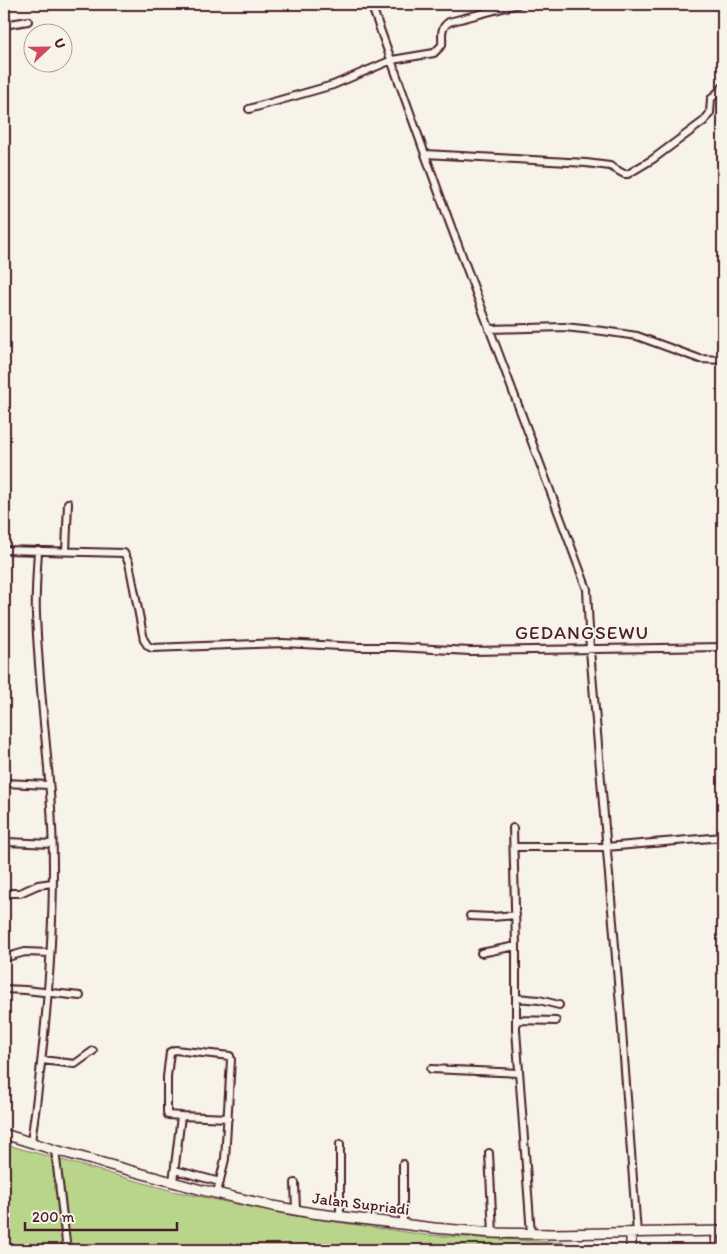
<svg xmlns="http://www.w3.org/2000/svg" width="727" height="1254" viewBox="0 0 727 1254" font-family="Itim,sans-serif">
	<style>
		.green { fill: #b9d48b; stroke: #827a5b }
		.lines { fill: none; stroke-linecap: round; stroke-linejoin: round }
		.street-casing { stroke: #4a1f2b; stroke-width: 10 }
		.secondary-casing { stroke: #4a1f2b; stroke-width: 12 }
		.street { stroke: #f7f3e8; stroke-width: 6 }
		.secondary { stroke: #f7f3e8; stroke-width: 9 }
		.labels { text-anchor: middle; stroke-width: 4; stroke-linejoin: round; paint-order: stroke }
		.street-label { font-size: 16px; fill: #4a1f2b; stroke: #f7f3e8 }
		.quarter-label { font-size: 19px; letter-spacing: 1px; fill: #4a1f2b; stroke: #f7f3e8 }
	</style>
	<rect width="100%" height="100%" fill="#f7f3e8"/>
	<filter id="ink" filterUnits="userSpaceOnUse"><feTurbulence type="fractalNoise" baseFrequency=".02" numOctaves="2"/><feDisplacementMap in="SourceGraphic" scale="10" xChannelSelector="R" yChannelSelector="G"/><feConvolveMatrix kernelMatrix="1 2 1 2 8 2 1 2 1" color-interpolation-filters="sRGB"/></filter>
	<g filter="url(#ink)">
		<path class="green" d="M4,1144L173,1191L289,1215L426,1235L573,1243L574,1250H4Z"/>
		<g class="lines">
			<defs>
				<path id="street" d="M371,4L449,221L587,589L590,650L621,1017L637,1233
					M4,25L28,21
					M249,109L333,85L392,60L434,53L442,45C443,35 439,29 449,22L518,4
					M425,154L586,163L610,166L624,174H628L653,159L704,121L710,113L711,99L723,87
					M489,329L564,327L603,331L637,336L700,359L723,360
					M4,550L124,553L129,563L144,640L148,646L152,648L283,643L359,647H396L470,651L723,647
					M66,551L68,503
					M4,783L49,785
					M513,828L516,946V1030L531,1234
					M7,842L52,844
					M514,847H606L723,837
					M4,893H20L38,885L52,883
					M470,916L492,917L516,915
					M481,953L516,946
					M4,958L25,952L50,953
					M4,989L25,990L80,996
					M516,998L539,1000L559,1005
					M516,1020L556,1021
					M42,1060L75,1064L93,1051
					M431,1069L519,1073
					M181,1116L168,1115L167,1112V1077L170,1052L175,1050L230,1056L231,1060L225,1159L217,1193
					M31,1142C44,1051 53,959 53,867C53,783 39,699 36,614C35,593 37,571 38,550
					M55,1150L67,1250
					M489,1153L493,1233
					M403,1164V1223
					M175,1170L220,1182
					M173,1182L181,1116L228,1118
					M295,1183L296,1210
					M340,1216V1144
					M715,1233L716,1250"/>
				<path id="secondary" d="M4,1134L55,1150L202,1190L273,1206L312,1213L434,1228L493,1233L552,1234L723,1231
					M631,1233V1250"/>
			</defs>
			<use href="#street" class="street-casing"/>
			<use href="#secondary" class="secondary-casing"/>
			<use href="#street" class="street"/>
			<use href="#secondary" class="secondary"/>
		</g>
	</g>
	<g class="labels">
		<g class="street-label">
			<text transform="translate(361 1203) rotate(7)" y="6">Jalan Supriadi</text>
		</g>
		<g class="quarter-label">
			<text x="582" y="639">GEDANGSEWU</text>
		</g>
	</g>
	<rect width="727" height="1254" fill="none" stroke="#f7f3e8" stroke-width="20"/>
	<rect x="10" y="10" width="707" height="1234" fill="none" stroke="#4a1f2b" stroke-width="2" filter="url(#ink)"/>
	<g transform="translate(48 48) rotate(68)"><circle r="24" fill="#f7f3e8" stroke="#b29e9c"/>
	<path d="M0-4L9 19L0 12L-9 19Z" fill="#d1495b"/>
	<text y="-8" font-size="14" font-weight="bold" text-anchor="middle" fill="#4a1f2b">U</text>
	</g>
	<path d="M25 1222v8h152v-8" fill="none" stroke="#4a1f2b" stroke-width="2.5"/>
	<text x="32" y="1222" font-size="15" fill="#4a1f2b" stroke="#f7f3e8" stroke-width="4" paint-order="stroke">200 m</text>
</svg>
